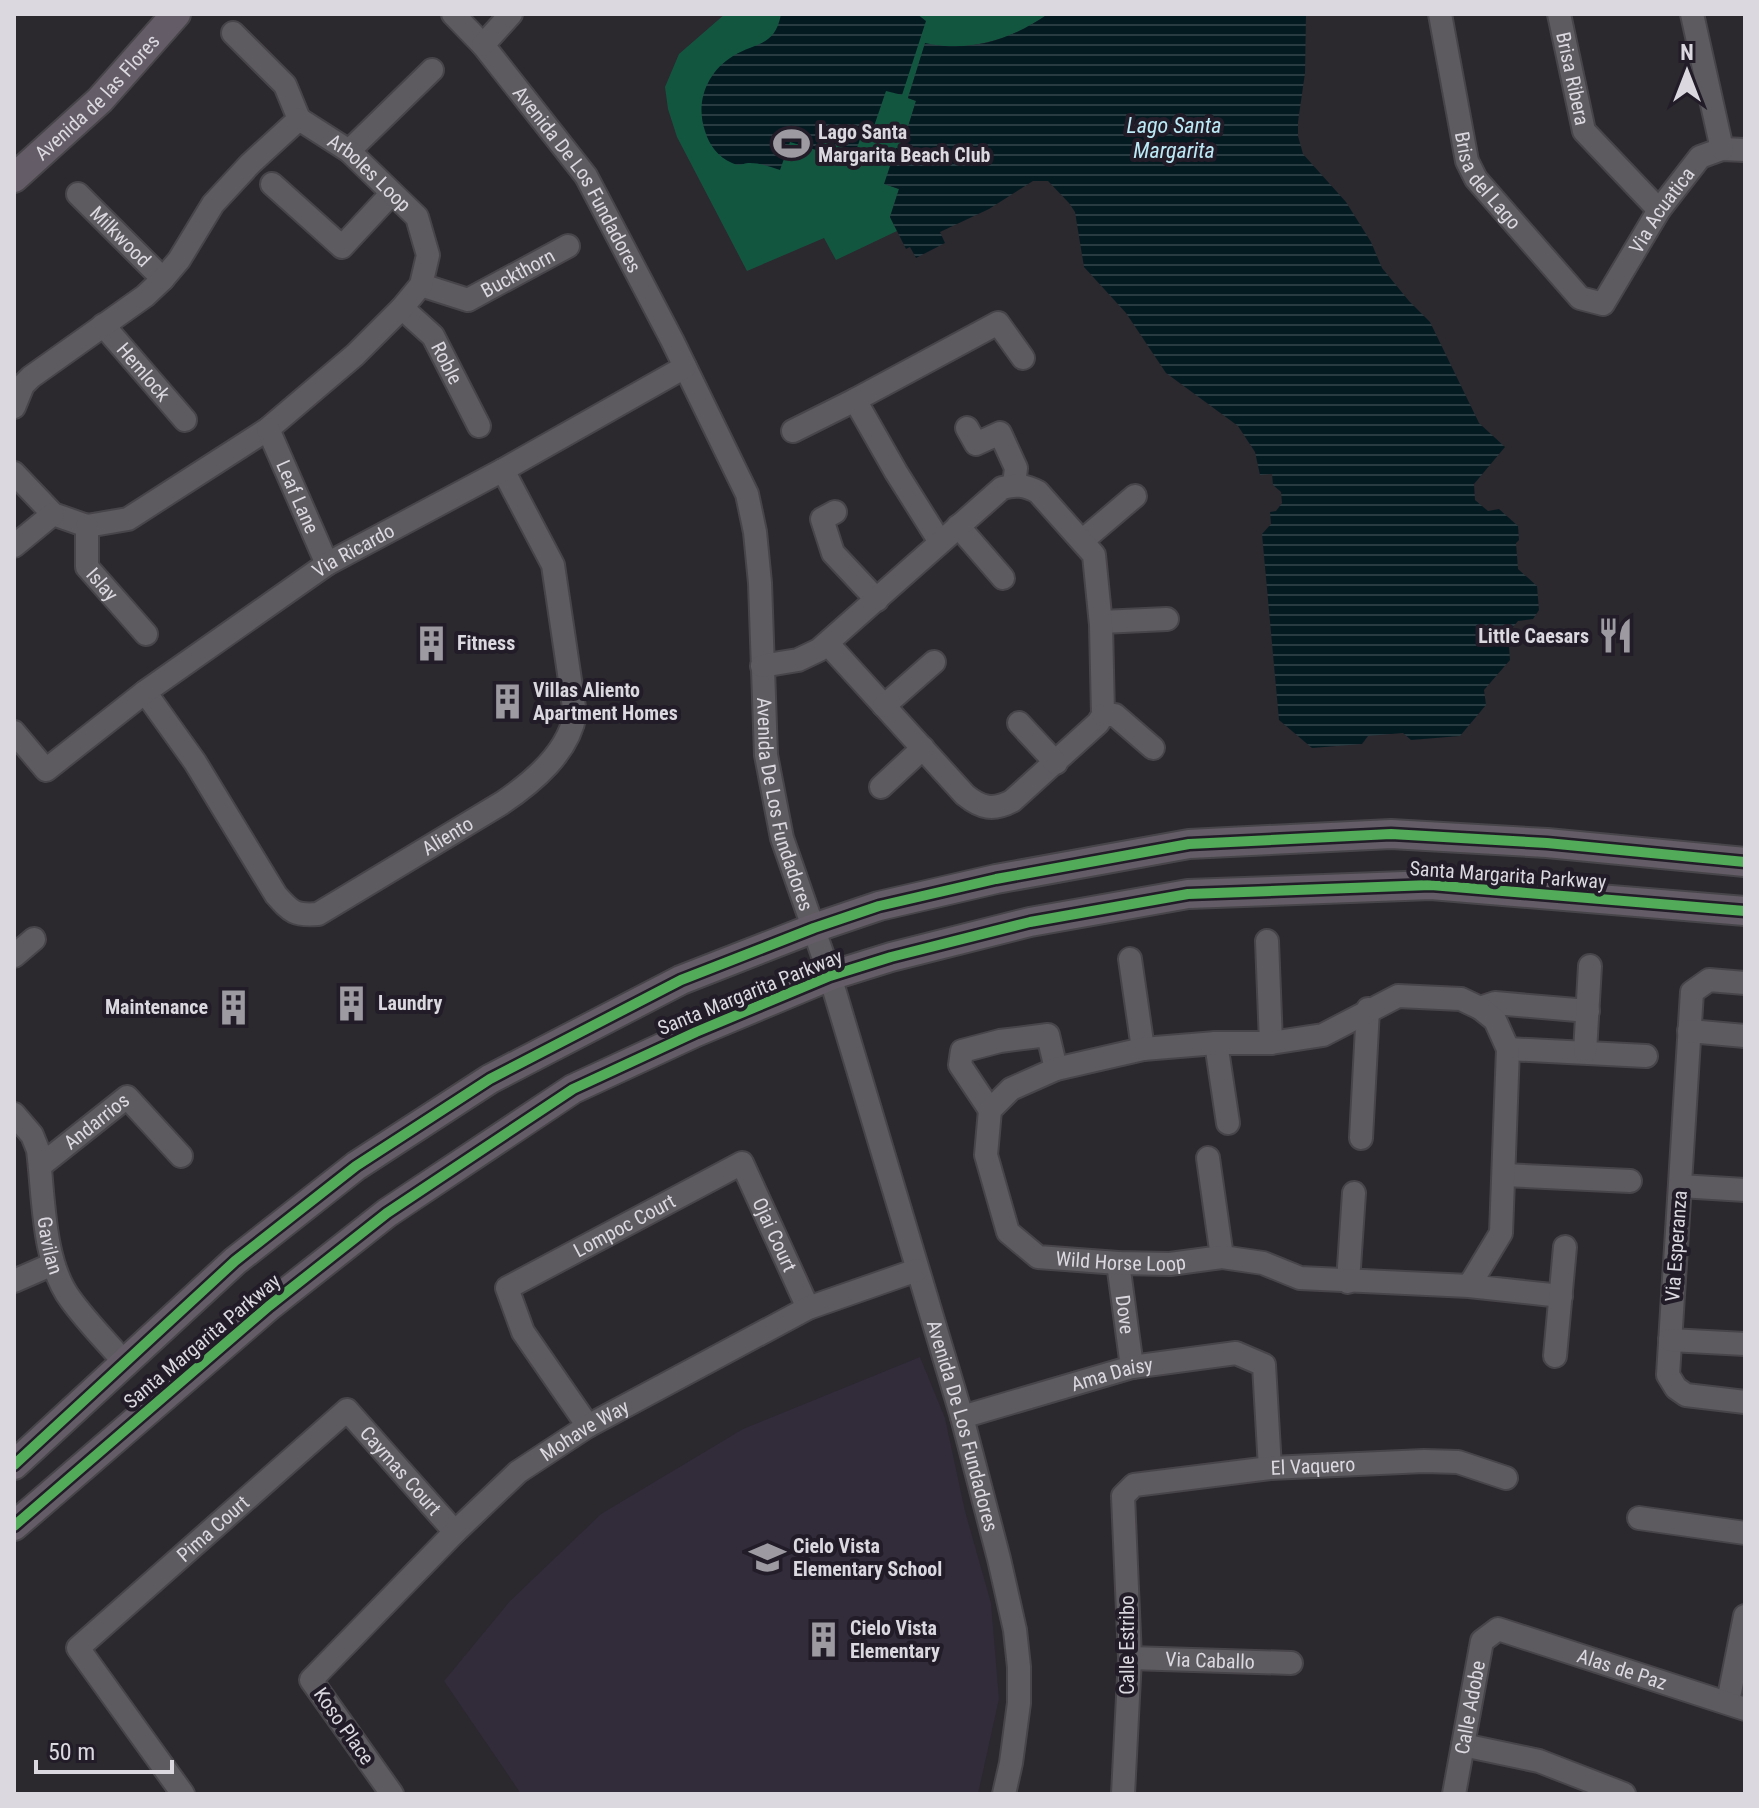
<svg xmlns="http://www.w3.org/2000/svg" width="1759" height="1808" viewBox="0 0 1759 1808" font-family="'Roboto Condensed',sans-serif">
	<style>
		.education { fill: #312b3a }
		.pitch { fill: #135640 }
		.water { fill: url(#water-rules) }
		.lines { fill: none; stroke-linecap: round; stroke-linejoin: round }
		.minor-casing { stroke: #48454a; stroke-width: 26 }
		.major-casing { stroke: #48454a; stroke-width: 32 }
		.minor { stroke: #5d5b60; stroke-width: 22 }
		.major { stroke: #645d67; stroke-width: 28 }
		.cycleway-casing { stroke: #211c27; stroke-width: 15 }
		.cycleway { stroke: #51ab58; stroke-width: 10 }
		.labels { text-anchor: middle; stroke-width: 8; stroke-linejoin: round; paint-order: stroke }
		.street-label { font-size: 20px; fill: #dbd8e0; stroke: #211c27 }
		.poi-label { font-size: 20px; font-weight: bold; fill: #dbd8e0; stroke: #211c27; text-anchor: start }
		.water-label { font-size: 22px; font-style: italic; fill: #bbeaf6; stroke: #211c27 }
	</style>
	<defs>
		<pattern id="water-rules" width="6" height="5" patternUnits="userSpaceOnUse" patternTransform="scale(2)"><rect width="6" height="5" fill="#041a21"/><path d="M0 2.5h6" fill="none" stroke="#283b41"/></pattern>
	</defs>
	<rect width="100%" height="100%" fill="#2b282e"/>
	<path class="education" d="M920,1357L945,1418L965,1511L991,1603L999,1699L978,1794H521L444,1681L510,1601L601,1514L743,1429Z"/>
	<path class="pitch" d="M725,14H1048C1011,40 970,52 925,44L908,98L916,101L901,150L896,148L885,184L899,189L890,217L897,231L836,260L824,238L747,271L677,137L668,109L665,87L679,54Z"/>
	<path class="water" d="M781,14H917L926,21L902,95L886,91L871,135L862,133L856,151L820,139L816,150L790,142L780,170C770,167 760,163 750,163C742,163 740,167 732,163C718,157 709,145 705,131C695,102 707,72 733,56C756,42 775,47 781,14Z
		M1048,14H1306L1305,73L1298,122V136L1303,154L1346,202L1371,242L1382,268L1409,301L1430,322L1479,423L1505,447L1474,484L1475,500L1488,511L1499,509L1518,526L1519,540L1516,543L1518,569L1537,586L1539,610L1533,619L1518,621L1508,633L1510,660L1484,690L1486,705L1460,736L1411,740L1403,733L1368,736L1362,744L1312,748L1279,720L1262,534L1271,524L1270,512L1276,511L1282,503L1281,492L1273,485L1272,474L1260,475L1255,452L1238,426L1166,373L1126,313L1084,267L1075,212L1069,203L1048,181H1033L989,209L940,232L945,243L916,258L910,247L906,249L890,217L899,189L884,184L896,148L901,149L916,101L908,98L925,43C970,53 1011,40 1048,14Z"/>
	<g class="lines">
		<defs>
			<g id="minor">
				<path id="s1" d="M453,14L483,45L586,176L672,340L747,494L755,532L760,583L766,755L782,838L830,976L962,1417L999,1559L1015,1630L1019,1667V1703L1011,1763L1004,1794"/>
				<path id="s2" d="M1440,14L1467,161L1476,179L1580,298L1603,304L1659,210L1700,157L1722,149L1745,150"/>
				<path id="s3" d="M1559,14L1584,131L1659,210"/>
				<path d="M1692,14L1722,149"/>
				<path d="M233,33L285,85L299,119"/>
				<path d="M483,45L511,14"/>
				<path d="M349,151L432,70"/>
				<path d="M272,184L342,247L392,193"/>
				<path id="s4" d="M78,194L163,279"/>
				<path id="s5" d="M421,285L468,300L568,246"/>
				<path id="s6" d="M402,308L433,336L479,426"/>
				<path id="s7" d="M103,325L185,420"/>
				<path d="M855,400L998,323L1023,358"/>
				<path id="s8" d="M14,407L23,385L31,377L145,296L163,279L179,260L213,204L250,164L299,119L349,151L417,217L428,255L421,285L402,308L355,355L268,429L128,519L87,526L53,514L14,473"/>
				<path d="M967,428L976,444L1000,433L1016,468L1014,485"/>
				<path id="s9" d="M268,429L327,564"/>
				<path d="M793,431L855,400L896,472L940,542"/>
				<path d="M835,512L822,519L833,553L877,600"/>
				<path id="s10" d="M87,526V567L146,634"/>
				<path d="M958,526L1003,578"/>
				<path d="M1082,541L1135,496"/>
				<path d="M14,546L53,514"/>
				<path d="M1101,622L1167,619"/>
				<path d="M762,666L798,660L819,650L1002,488C1016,484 1025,485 1038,492L1094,555L1101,625L1103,715L1098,723L1012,801C993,811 981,808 965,795L828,644"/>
				<path id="s11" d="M145,692L195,762L276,895C291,912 295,916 318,914L502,803C533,782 569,752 575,714L553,565L503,470"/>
				<path d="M884,706L934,662"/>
				<path d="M1103,715H1115L1153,748"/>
				<path d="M1019,723L1056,763"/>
				<path id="s12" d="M14,732L46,770L145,692L327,564L503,470L685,367"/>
				<path d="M881,787L923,748"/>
				<path d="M1267,941L1271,1043"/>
				<path d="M14,956L34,939"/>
				<path d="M1130,959L1143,1049"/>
				<path d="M1745,983L1709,980L1692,992L1668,1375L1676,1388L1686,1395L1745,1402"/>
				<path d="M1480,1008L1495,1003L1588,1011"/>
				<path d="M1689,1031L1745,1036"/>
				<path d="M1216,1043L1228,1123"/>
				<path d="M1508,1049L1646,1056"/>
				<path d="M1585,1052L1590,966"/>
				<path d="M990,1110L960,1065L962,1051L1000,1041L1048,1035L1056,1069"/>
				<path id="s13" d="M14,1114L32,1135L38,1150C44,1196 42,1262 71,1300C87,1322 106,1341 124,1362"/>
				<path d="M1361,1138L1368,1009"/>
				<path d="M1208,1158L1222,1257"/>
				<path id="s14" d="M40,1166L127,1097L181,1156"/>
				<path d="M1504,1175L1630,1181"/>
				<path d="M1680,1186L1745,1190"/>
				<path id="s15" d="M1118,1263L1132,1367"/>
				<path d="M14,1281L53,1264"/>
				<path d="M1348,1282L1354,1193"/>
				<path id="s16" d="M1469,1286L1501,1233L1508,1049L1495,1020L1480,1008L1461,999L1398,996L1323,1035L1271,1043H1216L1143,1049L1056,1069L1011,1089L990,1110L986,1155L1008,1232L1038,1257L1118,1263L1170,1264L1222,1257L1263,1263L1300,1278L1469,1286L1561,1296"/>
				<path d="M1670,1340L1745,1344"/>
				<path d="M1555,1356L1565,1247"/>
				<path id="s17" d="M962,1417L1132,1367L1236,1353L1264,1365L1270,1468"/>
				<path id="s18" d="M588,1426L523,1332L507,1288L742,1163L808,1308"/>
				<path d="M1639,1518L1745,1533"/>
				<path id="s19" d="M1130,1658L1291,1663"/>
				<path d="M1728,1702L1745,1616"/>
				<path d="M1463,1745L1539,1761L1624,1794"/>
				<path id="s20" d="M183,1794L78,1648L347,1410L455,1532"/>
				<path id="s21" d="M392,1794L311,1680L455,1532L518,1472L588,1426L808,1308L917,1270"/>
				<path id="s22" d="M1123,1794L1130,1658L1123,1496L1134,1485L1270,1468L1424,1461L1458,1462L1506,1478"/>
				<path id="s23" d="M1454,1794L1482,1641L1498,1629L1745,1709"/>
			</g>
			<g id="major">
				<path id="s24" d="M14,178L100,100L176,14"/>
				<path d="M14,1465L235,1261L356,1166L490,1079L681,980L814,928L879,906L996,879L1189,844L1391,834L1547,843L1745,862"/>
				<path d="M14,1526L269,1306L387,1213L573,1089L696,1032L830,976L891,957L1030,922L1188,894L1431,885L1745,911"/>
			</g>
		</defs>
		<use href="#minor" class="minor-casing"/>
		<use href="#major" class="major-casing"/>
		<use href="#minor" class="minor"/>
		<use href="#major" class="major"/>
		<defs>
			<path id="cycleway" d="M14,1465L235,1261L356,1166L490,1079L681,980L814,928L879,906L996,879L1189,844L1391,834L1547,843L1745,862
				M14,1526L269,1306L387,1213L573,1089L696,1032L830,976L891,957L1030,922L1188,894L1431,885L1745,911"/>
		</defs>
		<use href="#cycleway" class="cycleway-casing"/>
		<use href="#cycleway" class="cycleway"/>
	</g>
	<defs>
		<symbol id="stadium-bare" viewBox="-9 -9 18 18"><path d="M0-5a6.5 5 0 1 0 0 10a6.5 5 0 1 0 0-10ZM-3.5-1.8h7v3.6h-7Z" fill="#9d9aa2" stroke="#211c27" stroke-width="2.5" paint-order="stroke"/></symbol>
		<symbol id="restaurant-bare" viewBox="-9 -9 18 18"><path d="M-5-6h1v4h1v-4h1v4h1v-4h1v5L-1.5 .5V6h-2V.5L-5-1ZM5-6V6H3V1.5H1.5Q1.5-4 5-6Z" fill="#9d9aa2" stroke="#211c27" stroke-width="2.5" paint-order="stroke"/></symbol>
		<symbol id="building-bare" viewBox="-9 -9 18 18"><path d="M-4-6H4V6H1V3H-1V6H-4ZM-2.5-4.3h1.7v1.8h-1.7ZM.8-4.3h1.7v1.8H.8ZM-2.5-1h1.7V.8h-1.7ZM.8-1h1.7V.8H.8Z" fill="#9d9aa2" stroke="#211c27" stroke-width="2.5" paint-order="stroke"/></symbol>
		<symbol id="school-bare" viewBox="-9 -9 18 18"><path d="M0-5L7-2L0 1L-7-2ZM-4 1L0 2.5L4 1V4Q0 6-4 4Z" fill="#9d9aa2" stroke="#211c27" stroke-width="2.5" paint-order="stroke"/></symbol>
	</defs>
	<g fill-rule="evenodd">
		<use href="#stadium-bare" x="766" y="118" width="51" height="51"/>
		<use href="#restaurant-bare" x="1590" y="610" width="51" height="51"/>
		<use href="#building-bare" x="406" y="618" width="51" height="51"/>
		<use href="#building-bare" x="482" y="676" width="51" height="51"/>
		<use href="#building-bare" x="326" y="978" width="51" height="51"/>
		<use href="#building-bare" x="208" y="982" width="51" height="51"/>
		<use href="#school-bare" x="742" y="1532" width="51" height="51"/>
		<use href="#building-bare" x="798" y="1614" width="51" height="51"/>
	</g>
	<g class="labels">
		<g class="street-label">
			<text dy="7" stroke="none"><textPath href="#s3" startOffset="66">Brisa Ribera</textPath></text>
			<text dy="7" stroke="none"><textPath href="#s24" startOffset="116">Avenida de las Flores</textPath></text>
			<text dy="7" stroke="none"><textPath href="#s8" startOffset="500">Arboles Loop</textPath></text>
			<text dy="7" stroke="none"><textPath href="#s2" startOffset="176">Brisa del Lago</textPath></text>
			<text dy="7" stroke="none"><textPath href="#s1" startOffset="208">Avenida De Los Fundadores</textPath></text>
			<text dy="7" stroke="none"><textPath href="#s2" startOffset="462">Via Acuatica</textPath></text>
			<text dy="7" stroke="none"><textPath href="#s4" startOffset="60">Milkwood</textPath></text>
			<text dy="7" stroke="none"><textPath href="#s5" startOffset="106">Buckthorn</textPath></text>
			<text dy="7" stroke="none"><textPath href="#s6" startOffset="72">Roble</textPath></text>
			<text dy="7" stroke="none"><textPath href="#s7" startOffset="62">Hemlock</textPath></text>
			<text dy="7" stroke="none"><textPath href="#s9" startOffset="74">Leaf Lane</textPath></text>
			<text dy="7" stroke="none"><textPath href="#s12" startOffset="428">Via Ricardo</textPath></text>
			<text dy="7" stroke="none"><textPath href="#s10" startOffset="64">Islay</textPath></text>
			<text dy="7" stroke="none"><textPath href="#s1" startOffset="880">Avenida De Los Fundadores</textPath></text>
			<text dy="7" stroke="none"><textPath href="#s11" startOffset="442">Aliento</textPath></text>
			<text transform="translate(1508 875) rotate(4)" y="7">Santa Margarita Parkway</text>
			<text transform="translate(750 992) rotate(-22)" y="7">Santa Margarita Parkway</text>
			<text dy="7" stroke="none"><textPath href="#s14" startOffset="72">Andarrios</textPath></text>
			<text dy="7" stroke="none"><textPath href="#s18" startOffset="294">Lompoc Court</textPath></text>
			<text dy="7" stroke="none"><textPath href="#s18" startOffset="506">Ojai Court</textPath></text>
			<text dy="7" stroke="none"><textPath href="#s13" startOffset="140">Gavilan</textPath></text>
			<text transform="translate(1676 1246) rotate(-86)" y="7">Via Esperanza</text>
			<text dy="7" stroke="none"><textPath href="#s16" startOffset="1062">Wild Horse Loop</textPath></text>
			<text dy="7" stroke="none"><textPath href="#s15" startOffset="52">Dove</textPath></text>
			<text transform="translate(202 1341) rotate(-40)" y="7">Santa Margarita Parkway</text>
			<text dy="7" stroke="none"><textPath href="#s17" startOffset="156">Ama Daisy</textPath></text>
			<text dy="7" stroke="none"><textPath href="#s1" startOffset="1528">Avenida De Los Fundadores</textPath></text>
			<text dy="7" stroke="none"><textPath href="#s21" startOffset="512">Mohave Way</textPath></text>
			<text dy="7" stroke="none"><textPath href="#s22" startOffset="494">El Vaquero</textPath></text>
			<text dy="7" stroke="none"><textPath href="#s20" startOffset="620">Caymas Court</textPath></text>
			<text dy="7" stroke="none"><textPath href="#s20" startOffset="360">Pima Court</textPath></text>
			<text transform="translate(1127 1645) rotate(-90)" y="7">Calle Estribo</text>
			<text dy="7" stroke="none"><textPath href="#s19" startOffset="80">Via Caballo</textPath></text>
			<text dy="7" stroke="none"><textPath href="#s23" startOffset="306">Alas de Paz</textPath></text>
			<text dy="7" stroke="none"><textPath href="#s23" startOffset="88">Calle Adobe</textPath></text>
			<text transform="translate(344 1726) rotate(55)" y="7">Koso Place</text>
		</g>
		<g class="poi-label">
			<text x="818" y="139">Lago Santa<tspan x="818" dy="23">Margarita Beach Club</tspan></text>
			<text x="1589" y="643" text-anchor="end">Little Caesars</text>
			<text x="457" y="650">Fitness</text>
			<text x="533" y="697">Villas Aliento<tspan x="533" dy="23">Apartment Homes</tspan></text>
			<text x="378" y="1010">Laundry</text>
			<text x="208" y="1014" text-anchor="end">Maintenance</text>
			<text x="793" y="1553">Cielo Vista<tspan x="793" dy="23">Elementary School</tspan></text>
			<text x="850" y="1635">Cielo Vista<tspan x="850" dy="23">Elementary</tspan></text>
		</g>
		<g class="water-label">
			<text x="1174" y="133">Lago Santa<tspan x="1174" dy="25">Margarita</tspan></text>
		</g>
	</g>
	<rect width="1759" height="1808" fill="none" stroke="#dbd8e0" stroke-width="32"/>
	<g transform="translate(1687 72)" stroke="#211c27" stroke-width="6" paint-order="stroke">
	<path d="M0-6L14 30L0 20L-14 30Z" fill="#dbd8e0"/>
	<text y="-12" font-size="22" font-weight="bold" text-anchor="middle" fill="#dbd8e0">N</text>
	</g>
	<path d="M36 1760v12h136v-12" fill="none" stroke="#dbd8e0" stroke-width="4"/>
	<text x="48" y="1760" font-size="24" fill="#dbd8e0" stroke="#211c27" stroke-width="6" paint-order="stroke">50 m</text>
</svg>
